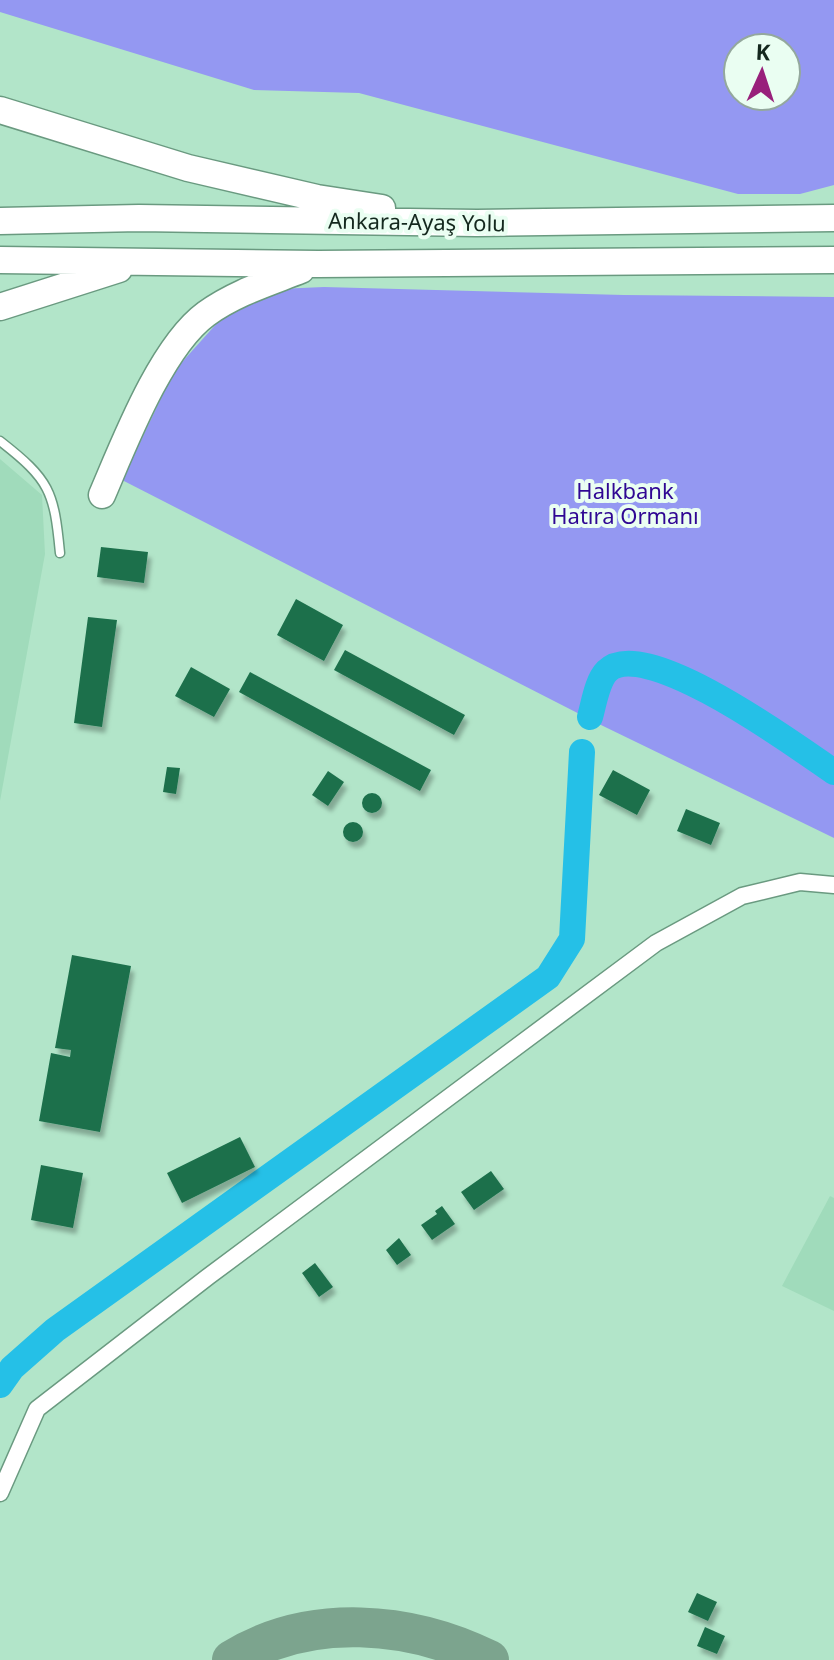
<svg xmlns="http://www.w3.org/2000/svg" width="834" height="1660" viewBox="0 0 834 1660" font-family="'Noto Sans',sans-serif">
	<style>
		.built { fill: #a0dbbb }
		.forest { fill: #9498f2; fill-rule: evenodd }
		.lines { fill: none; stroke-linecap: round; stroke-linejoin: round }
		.river { stroke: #25c0e7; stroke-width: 26 }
		.taxiway { stroke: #7ca48e; stroke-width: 40 }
		.building { fill: #1c704c; filter: url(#shadow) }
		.service-casing { stroke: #6a9a80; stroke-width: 11 }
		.minor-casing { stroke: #6a9a80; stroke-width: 19 }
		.trunk-casing { stroke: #6a9a80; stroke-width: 29 }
		.service { stroke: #fff; stroke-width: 8 }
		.minor { stroke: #fff; stroke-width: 16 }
		.trunk { stroke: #fff; stroke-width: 26 }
		.labels { text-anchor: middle; stroke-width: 8; stroke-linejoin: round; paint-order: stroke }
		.street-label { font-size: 22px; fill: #14281e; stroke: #eafef2 }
		.park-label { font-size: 22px; fill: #2f0793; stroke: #eafef2 }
	</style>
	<defs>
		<filter id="shadow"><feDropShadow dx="3.5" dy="6" stdDeviation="2" flood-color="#0004"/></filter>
	</defs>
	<rect width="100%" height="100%" fill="#b2e5c9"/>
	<path class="built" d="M0,459L42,495L45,554L0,801Z
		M830,1196L834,1198V1311L782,1286Z"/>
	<path class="forest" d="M0,0H834V185L800,194H738L359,93L254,90L0,12ZM786,48V96H738V48Z
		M324,287L624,295L834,297V838L601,725L122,480L174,371L227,312L278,289Z"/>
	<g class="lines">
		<path class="river" d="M590,717C594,703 597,681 607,671C645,634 800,749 834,772
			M0,1385L12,1368L55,1330L548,977L572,939L582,752"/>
		<path class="taxiway" d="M232,1660C310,1612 410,1621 489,1660"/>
	</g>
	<path class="building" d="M101,547L148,552L144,583L97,577Z
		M296,599L343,625L324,661L277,635Z
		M88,617L117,620L102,727L74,723Z
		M345,650L465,715L454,735L334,670Z
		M191,667L230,689L214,717L175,696Z
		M250,672L431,770L420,791L239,692Z
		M167,767L180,768L176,794L163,792Z
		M613,770L650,790L637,815L599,795Z
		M328,771L344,782L328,806L312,795Z
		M362 803a10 10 0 1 1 20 0a10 10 0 1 1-20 0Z
		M686,809L720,823L711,845L677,831Z
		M343 832a10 10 0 1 1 20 0a10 10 0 1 1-20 0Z
		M72,955L131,966L100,1132L39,1121L51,1053L70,1057L71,1050L55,1048Z
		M240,1137L255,1167L182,1203L167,1173Z
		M41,1165L83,1173L73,1228L31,1220Z
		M491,1171L504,1189L474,1210L461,1192Z
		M442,1206L455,1224L432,1240L421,1225L437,1214L435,1211Z
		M399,1238L411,1255L397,1265L386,1250Z
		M315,1263L333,1287L319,1297L302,1273Z
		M697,1593L717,1602L708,1621L688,1612Z
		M705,1627L725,1636L717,1654L697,1646Z"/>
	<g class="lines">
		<defs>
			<path id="service" d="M0,441C50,480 54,491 60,553"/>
			<path id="minor" d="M0,1493L37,1409L209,1276L656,943L742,896L800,882L834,885"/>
			<path id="trunk" d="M0,110L188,168L317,198L382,208
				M0,221L139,218L477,223L834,218
				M0,260L318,264L834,260
				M0,307L119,269
				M102,495C124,444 161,347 206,314C235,293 268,283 301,270"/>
		</defs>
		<use href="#service" class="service-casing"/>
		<use href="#minor" class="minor-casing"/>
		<use href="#trunk" class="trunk-casing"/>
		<use href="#service" class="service"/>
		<use href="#minor" class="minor"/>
		<use href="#trunk" class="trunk"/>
	</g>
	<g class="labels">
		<g class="street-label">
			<text transform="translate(417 222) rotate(1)" y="8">Ankara-Ayaş Yolu</text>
		</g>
		<g class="park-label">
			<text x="625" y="499">Halkbank<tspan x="625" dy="25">Hatıra Ormanı</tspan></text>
		</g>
	</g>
	<g transform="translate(762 72) rotate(3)"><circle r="38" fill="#eafef2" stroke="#94a89d" stroke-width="2"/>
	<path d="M0-6L14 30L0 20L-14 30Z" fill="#98207b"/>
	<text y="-12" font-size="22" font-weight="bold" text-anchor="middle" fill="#14281e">K</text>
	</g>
</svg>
